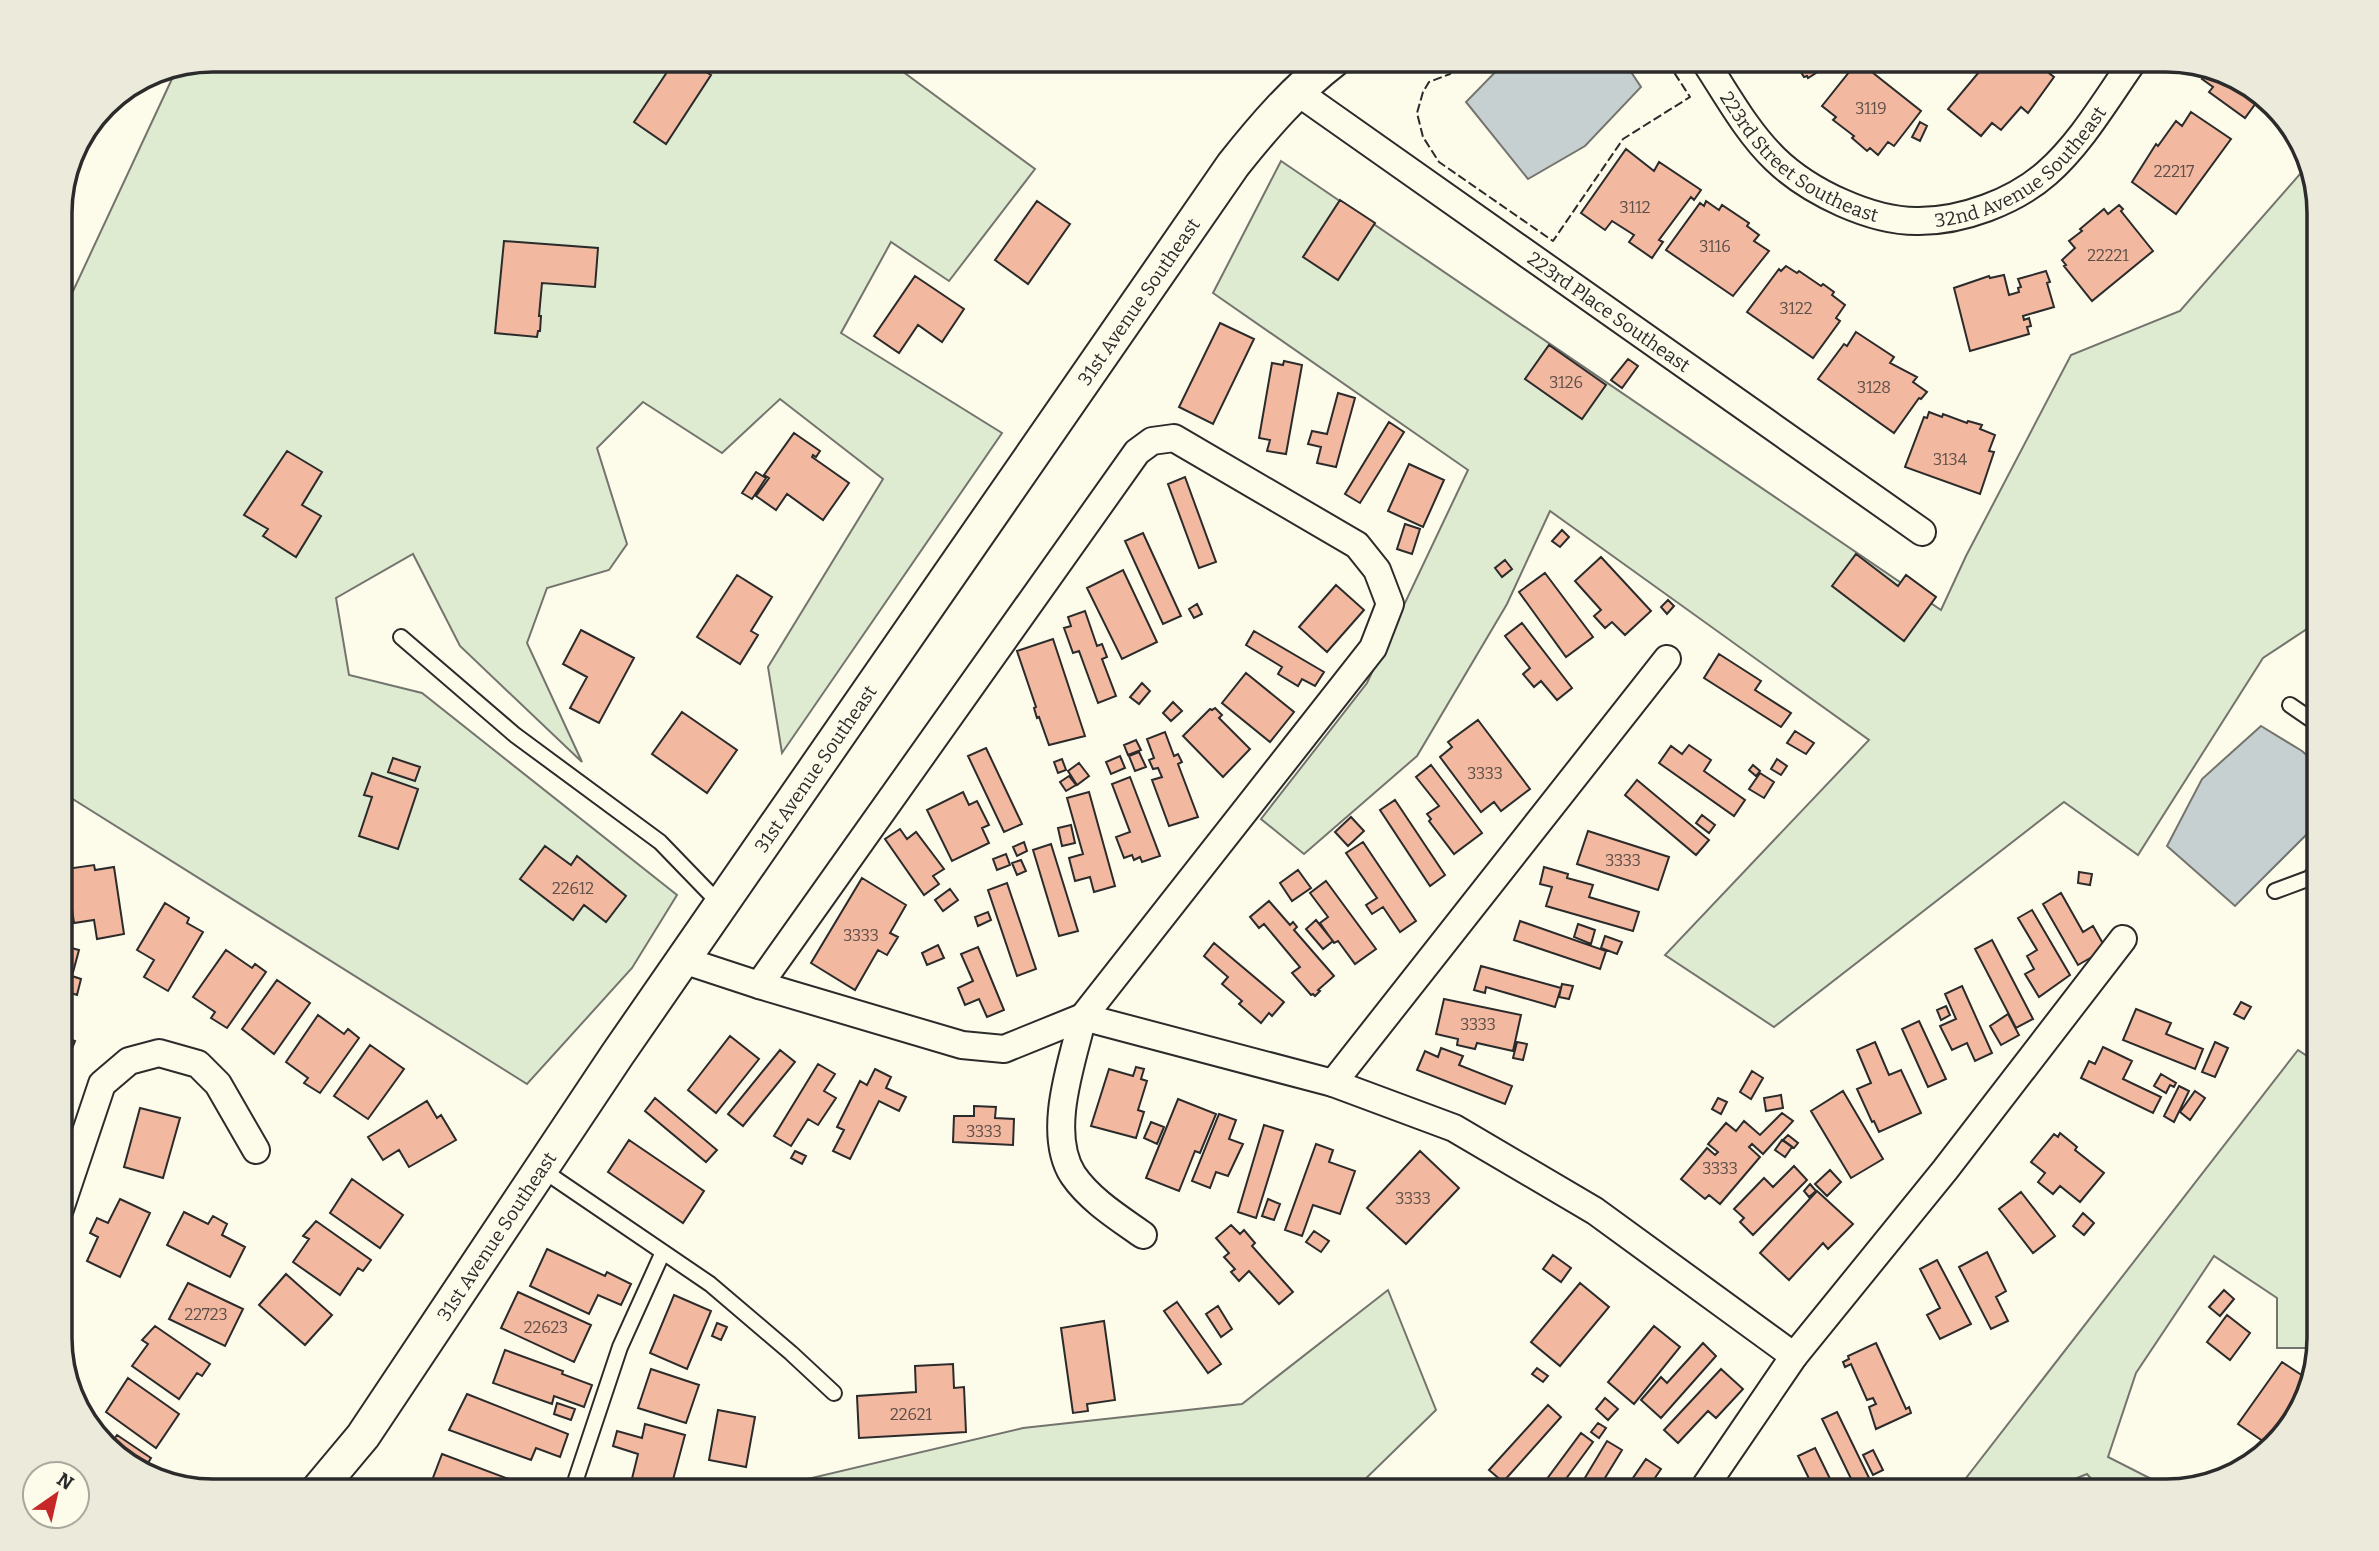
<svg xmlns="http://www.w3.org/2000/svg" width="2379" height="1551" viewBox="0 0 2379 1551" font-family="Bitter,serif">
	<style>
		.green { fill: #deebd1; stroke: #74746e; stroke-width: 2 }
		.water { fill: #c7d0d0; stroke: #74746e; stroke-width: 2 }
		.building { fill: #f2b8a0; stroke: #2b2b2b; stroke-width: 2 }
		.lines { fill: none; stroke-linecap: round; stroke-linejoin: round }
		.service-casing { stroke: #2b2b2b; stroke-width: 18 }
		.minor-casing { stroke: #2b2b2b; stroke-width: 30 }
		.tertiary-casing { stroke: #2b2b2b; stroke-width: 37 }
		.service { stroke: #fdfbea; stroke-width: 14 }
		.minor { stroke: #fdfbea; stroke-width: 26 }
		.tertiary { stroke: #fdfbea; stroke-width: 33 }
		.fence { stroke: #2b2b2b; stroke-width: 2; stroke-dasharray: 9 3.5; stroke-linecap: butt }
		.labels { text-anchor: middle; stroke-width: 5; stroke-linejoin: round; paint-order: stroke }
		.number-label { font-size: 16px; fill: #5d4e48 }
		.street-label { font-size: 19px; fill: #2b2b2b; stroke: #fdfbea }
		.rim { fill: none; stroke: #2b2b2b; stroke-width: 3.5 }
	</style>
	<rect width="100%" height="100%" fill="#fdfbea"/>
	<path class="green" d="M213,60H887L1035,169L949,281L891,242L841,333L1002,433L782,753L768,667L883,479L780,399L722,453L643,402L597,448L627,544L609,570L547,588L527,643L582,762L460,646L413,554L336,598L349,675L422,693L677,895L632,968L527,1084L60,791V319L178,66Z
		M1281,161L1941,610L1966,556L2071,355L2180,311L2307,166L2319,212V621L2263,658L2138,855L2064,802L1774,1027L1665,955L1869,740L1550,511L1507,604L1417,756L1304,854L1261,819L1367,683L1468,470L1213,293Z
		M2298,1050L2319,1064V1339L2317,1348H2277V1298L2214,1256L2136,1373L2108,1457L2173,1490L2102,1491L2087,1474L2045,1491H1956Z
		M1388,1290L1436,1410L1353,1491H757L1023,1428L1242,1404Z"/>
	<path class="water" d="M1507,60H1623L1641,87L1585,146L1528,179L1466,102Z
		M2261,726L2302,751L2319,766V822L2235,906L2167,846L2202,779Z"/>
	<path class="building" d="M675,60H687L711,75L666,144L634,122Z
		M1782,60H1828L1813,69L1816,73L1808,78L1807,76L1804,77L1793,60L1785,65Z
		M1989,60H2032L2054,77L2028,113L2021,107L2001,130L1992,123L1981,136L1948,109Z
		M1858,61L1921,111L1894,146L1888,142L1878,155L1870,148L1867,151L1852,138L1854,136L1833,120L1836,117L1822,106Z
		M2207,72L2251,85L2261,96L2245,118L2209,92L2213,87L2202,79Z
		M2191,112L2231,139L2176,214L2132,182L2156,144L2158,146L2176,121L2182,126Z
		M1920,122L1927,126L1920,141L1912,137Z
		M1626,149L1654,171L1659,162L1701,190L1694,200L1691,197L1659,240L1663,242L1652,258L1629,242L1634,235L1612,221L1605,230L1581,213Z
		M1340,200L1375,223L1338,280L1303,257Z
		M1037,201L1070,224L1028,284L995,260Z
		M1706,201L1719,210L1722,205L1749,223L1747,226L1759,235L1754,241L1769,251L1733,296L1666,250L1700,203L1704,206Z
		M2119,205L2123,209L2121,211L2153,251L2092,301L2064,266L2066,265L2062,260L2075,248L2069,241L2082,231L2080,229L2104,209L2108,214Z
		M504,241L598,248L595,287L542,283L539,316H541L540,331H538L537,337L495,333Z
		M1786,266L1797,273L1799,271L1821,286L1823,284L1834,292L1832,295L1845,305L1836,318L1840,321L1813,358L1747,312L1779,269L1781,271Z
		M2046,271L2050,282L2047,283L2054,307L2023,316L2024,320L2029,318L2031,326L2027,327L2029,334L1970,351L1954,288L1989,276L1990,278L2004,275L2009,295L2019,292L2018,288L2021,287L2018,279Z
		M915,276L964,309L942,342L918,325L899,353L874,336Z
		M1220,323L1254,339L1213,424L1179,407Z
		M1856,332L1894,357L1890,363L1917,377L1913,382L1927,392L1921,399L1919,398L1894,433L1818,379L1844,344L1847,346Z
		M1549,345L1606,385L1582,419L1525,379Z
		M1628,359L1638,366L1622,388L1611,380Z
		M1284,361L1302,365L1286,454L1267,451L1270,440L1259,438L1272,363L1283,365Z
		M1338,393L1355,398L1336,467L1317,463L1321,447L1308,444L1312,431L1327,434Z
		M1929,412L1942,417L1943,414L1967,423L1968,421L1982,425L1980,429L1995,435L1989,451L1994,452L1980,494L1905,467L1924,417L1927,418Z
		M1389,422L1404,432L1360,503L1345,494Z
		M794,433L820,451L816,457L813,455L812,457L849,483L823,520L787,494L776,510L756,496L769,478L764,475Z
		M287,451L322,472L302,505L321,516L296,557L263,536L268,529L244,515Z
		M1409,464L1444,480L1423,527L1388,511Z
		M756,472L766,478L752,499L742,493Z
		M1185,477L1216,562L1199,568L1168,484Z
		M1405,524L1420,529L1412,554L1397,549Z
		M1562,530L1569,537L1560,547L1552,541Z
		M1143,533L1181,616L1163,624L1125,541Z
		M1856,554L1898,586L1906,575L1936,597L1904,641L1832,586Z
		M1601,557L1651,611L1625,635L1612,622L1605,628L1594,616L1601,610L1575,581Z
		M1505,560L1512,569L1502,577L1495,568Z
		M1123,570L1157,642L1122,659L1087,588Z
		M1545,573L1593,637L1566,657L1519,592Z
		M737,575L772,597L751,631L758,635L740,664L697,637Z
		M1336,585L1364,610L1327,652L1299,627Z
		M1668,600L1674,606L1667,614L1661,607Z
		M1197,604L1202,614L1194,618L1189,609Z
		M1085,611L1097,646L1102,644L1107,657L1102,659L1116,696L1098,703L1079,651L1073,653L1064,628L1071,626L1068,617Z
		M1522,623L1572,688L1557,700L1541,681L1534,687L1523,674L1530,668L1505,636Z
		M581,630L634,658L599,723L570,708L587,677L563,664Z
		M1254,631L1324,672L1315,686L1302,679L1298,686L1278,674L1282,667L1246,645Z
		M1053,639L1085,736L1049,745L1039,717L1037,718L1034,708L1036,707L1017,651Z
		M1719,654L1761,681L1755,690L1791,713L1781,727L1704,678Z
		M1246,673L1294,712L1270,742L1222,703Z
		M1142,683L1150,691L1139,704L1130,697Z
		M1173,702L1182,711L1171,721L1163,713Z
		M1215,708L1222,715L1219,718L1250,749L1223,777L1183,736L1210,709L1212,710Z
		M682,712L737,750L707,793L652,754Z
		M1478,720L1530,789L1501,811L1494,802L1481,812L1440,757L1452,747L1448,742Z
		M1795,731L1814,743L1806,754L1787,743Z
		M1165,732L1174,756L1178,754L1182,762L1178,764L1198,817L1169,826L1152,780L1162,777L1158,768L1153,769L1149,760L1154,758L1147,739Z
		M1136,740L1141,750L1128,755L1124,745Z
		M1689,745L1711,760L1704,771L1745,800L1734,816L1659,763L1671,746L1682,754Z
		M986,748L1022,824L1004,832L968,756Z
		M1139,752L1146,767L1135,771L1129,756Z
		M1120,756L1125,768L1111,774L1106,762Z
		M393,758L420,767L415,781L388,772Z
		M1062,759L1066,770L1058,773L1054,762Z
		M1777,759L1787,766L1781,775L1771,769Z
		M1079,763L1089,776L1077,785L1068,771Z
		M1431,765L1482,833L1454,854L1429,821L1431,819L1427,814L1439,806L1416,777Z
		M1753,765L1760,771L1756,776L1749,770Z
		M372,773L418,789L398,849L359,836L372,797L364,795Z
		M1760,773L1774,782L1764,798L1749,789Z
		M1069,776L1076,785L1066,791L1060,782Z
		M1130,777L1160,856L1142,862L1140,857L1134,860L1132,855L1124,858L1116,837L1130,832L1112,784Z
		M1637,780L1709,840L1696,855L1625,795Z
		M963,792L969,805L977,801L989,825L982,828L989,843L952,861L927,810Z
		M1089,792L1115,886L1094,892L1090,877L1075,881L1069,858L1083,854L1067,798Z
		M1395,800L1445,875L1430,886L1380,810Z
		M1702,815L1715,825L1709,833L1696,823Z
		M1351,817L1364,831L1348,846L1335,832Z
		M1071,825L1075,843L1062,846L1058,828Z
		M900,829L907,839L916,832L944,869L933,876L939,884L924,895L885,839Z
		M1588,831L1669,857L1658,890L1577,864Z
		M1024,842L1027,851L1017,856L1013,847Z
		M1363,842L1416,921L1400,932L1383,907L1372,914L1366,905L1377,898L1346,853Z
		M1051,844L1078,931L1059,936L1033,850Z
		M545,846L571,865L577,856L626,896L606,922L584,905L573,920L520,879Z
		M1006,854L1010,865L997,870L993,859Z
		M1021,860L1026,871L1017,875L1012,863Z
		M94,865L95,870L114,867L124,934L97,939L94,920L74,923L66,869Z
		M1544,867L1568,874L1567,878L1593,885L1589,897L1639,912L1633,931L1546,906L1552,887L1540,884Z
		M1298,870L1311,888L1292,901L1280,883Z
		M2079,872L2092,874L2090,885L2078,883Z
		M862,878L906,905L890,933L898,937L887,955L878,950L855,990L811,963Z
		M1326,881L1376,949L1355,964L1338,941L1334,943L1320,923L1328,917L1310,893Z
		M1007,883L1036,969L1017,976L988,890Z
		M950,889L958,900L943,911L935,900Z
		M2061,893L2083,932L2093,926L2106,949L2078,965L2043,904Z
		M1269,901L1290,925L1293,922L1297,927L1294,930L1334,976L1318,990L1320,991L1315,996L1313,994L1311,995L1292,973L1300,967L1264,924L1259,928L1250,917Z
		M165,903L189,918L187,923L203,932L168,991L144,977L154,960L137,950Z
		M2032,910L2070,975L2039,997L2025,974L2034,969L2027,956L2037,950L2018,918Z
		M988,912L991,920L978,926L975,917Z
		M1316,920L1333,941L1323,949L1306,929Z
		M1520,921L1606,951L1600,969L1514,940Z
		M1578,924L1595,930L1591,944L1574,937Z
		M1605,936L1622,942L1617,954L1601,948Z
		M1992,940L2033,1019L2016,1028L1975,949Z
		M1214,943L1284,1002L1272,1016L1269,1013L1261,1023L1239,1004L1242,1001L1222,984L1228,977L1204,956Z
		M60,945L79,950L72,976L81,979L77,995L65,991L60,1012Z
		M938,945L944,958L927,965L922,953Z
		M978,947L1004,1010L987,1017L979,999L965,1005L958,988L973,981L961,954Z
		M226,950L252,968L255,964L266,972L227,1028L211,1018L215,1012L193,997Z
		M1481,966L1561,988L1555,1007L1486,987L1485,993L1474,990Z
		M277,980L310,1003L274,1054L242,1029Z
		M1562,984L1573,986L1569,999L1559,997Z
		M1962,986L1992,1053L1975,1061L1967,1043L1952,1050L1940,1026L1956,1019L1945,994Z
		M1444,999L1521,1015L1513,1051L1477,1043L1475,1049L1457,1045L1458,1039L1436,1034Z
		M2241,1002L2251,1007L2244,1019L2234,1014Z
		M1946,1006L1950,1015L1941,1020L1937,1010Z
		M2136,1009L2171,1023L2166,1034L2203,1049L2195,1069L2123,1040Z
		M2008,1014L2019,1035L2001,1045L1990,1026Z
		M318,1015L344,1034L348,1029L359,1038L320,1093L304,1083L308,1078L286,1062Z
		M1919,1021L1946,1079L1928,1087L1902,1029Z
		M60,1035L75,1041L60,1079Z
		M730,1036L759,1059L716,1113L688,1090Z
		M1517,1042L1527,1044L1523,1060L1513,1058Z
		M1875,1042L1889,1075L1901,1070L1921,1113L1879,1132L1874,1121L1872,1122L1857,1089L1871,1083L1857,1050Z
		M2215,1042L2228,1048L2215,1077L2202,1072Z
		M370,1045L404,1069L368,1119L334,1096Z
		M2103,1047L2132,1061L2123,1079L2161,1097L2153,1113L2081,1078L2089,1061L2095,1064Z
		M1441,1048L1463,1056L1459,1065L1512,1086L1505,1104L1417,1070L1425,1051L1438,1057Z
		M780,1050L795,1062L743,1126L728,1114Z
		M818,1064L835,1074L824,1091L836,1098L818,1125L808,1119L791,1146L774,1136Z
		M1136,1067L1144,1069L1141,1079L1147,1081L1138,1110L1144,1112L1136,1138L1091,1126L1109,1069L1133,1076Z
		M875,1069L891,1077L886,1088L906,1097L899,1111L879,1101L850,1159L833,1151L844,1130L837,1127L860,1081L867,1085Z
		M1752,1071L1763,1078L1751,1099L1740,1092Z
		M2161,1074L2176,1083L2174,1087L2170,1085L2166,1093L2154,1086Z
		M2179,1086L2189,1091L2174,1122L2164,1116Z
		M1843,1091L1883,1159L1851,1178L1811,1111Z
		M2195,1091L2205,1098L2190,1120L2180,1112Z
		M1781,1095L1783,1108L1766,1111L1764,1098Z
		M655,1098L717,1150L706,1162L645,1111Z
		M1718,1098L1727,1102L1721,1114L1712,1109Z
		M1178,1099L1216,1114L1200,1153L1195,1151L1179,1191L1146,1178Z
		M427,1101L437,1118L441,1115L456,1140L409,1167L399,1150L383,1160L368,1137Z
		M974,1106L996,1107L995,1118L1014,1119L1013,1145L953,1142L954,1116H974Z
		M140,1108L180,1118L163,1178L124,1167Z
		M1782,1113L1793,1121L1763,1154L1752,1144L1749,1147L1760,1157L1720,1204L1709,1195L1705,1199L1681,1179L1707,1148L1715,1155L1718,1152L1708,1144L1726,1123L1736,1131L1744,1121L1760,1135Z
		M1219,1114L1236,1120L1229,1139L1243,1144L1228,1176L1216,1172L1210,1188L1192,1181Z
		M1151,1122L1164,1127L1157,1144L1144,1138Z
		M1264,1125L1283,1131L1256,1218L1238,1212Z
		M2060,1133L2077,1147L2075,1150L2104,1173L2080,1202L2060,1186L2053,1194L2038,1182L2045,1173L2031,1162L2054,1134L2058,1137Z
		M1788,1135L1798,1143L1794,1148L1783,1140Z
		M629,1140L704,1191L683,1223L608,1172Z
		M1782,1140L1792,1147L1785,1157L1775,1150Z
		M1316,1144L1333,1150L1329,1162L1355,1171L1340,1214L1313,1205L1302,1236L1285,1230Z
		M795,1151L806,1156L802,1164L791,1158Z
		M1420,1151L1459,1188L1406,1244L1367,1208Z
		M1794,1166L1807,1180L1753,1235L1740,1222L1744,1218L1734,1209L1764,1178L1773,1187Z
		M1830,1170L1841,1182L1827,1196L1815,1184Z
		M352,1179L403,1215L380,1248L330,1213Z
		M1810,1184L1816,1191L1809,1197L1804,1191Z
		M1817,1191L1853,1224L1828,1249L1823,1243L1789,1280L1760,1253Z
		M2021,1192L2055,1236L2033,1253L1999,1209Z
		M120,1199L150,1213L120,1277L87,1261L98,1237L90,1233L97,1218L108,1223Z
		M1268,1199L1280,1204L1274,1220L1262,1216Z
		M184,1212L208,1224L213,1216L227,1224L222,1235L245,1247L230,1277L167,1245Z
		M2083,1213L2094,1223L2084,1235L2073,1226Z
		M316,1221L371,1260L363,1271L358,1268L340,1295L293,1262L309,1239L303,1236Z
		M1231,1225L1240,1234L1244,1230L1255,1243L1252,1246L1293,1292L1279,1304L1249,1271L1239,1281L1231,1272L1235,1269L1224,1257L1229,1253L1216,1238Z
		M1314,1231L1329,1241L1321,1252L1306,1242Z
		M547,1249L605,1276L607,1272L631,1284L621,1305L598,1295L589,1314L530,1286Z
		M1987,1252L2006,1291L1996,1297L2008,1321L1991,1329L1959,1267Z
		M1553,1255L1571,1268L1561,1282L1543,1269Z
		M1937,1260L1971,1324L1940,1339L1927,1315L1940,1308L1920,1269Z
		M286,1274L332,1315L305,1345L259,1305Z
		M188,1283L243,1309L225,1346L169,1319Z
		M1580,1283L1609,1307L1560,1366L1531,1342Z
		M2224,1290L2234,1299L2220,1316L2209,1307Z
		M518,1292L591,1325L574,1362L501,1328Z
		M674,1295L711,1311L687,1369L650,1353Z
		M1177,1302L1221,1364L1208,1373L1164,1311Z
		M1218,1306L1232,1329L1221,1337L1206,1314Z
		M2227,1315L2250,1333L2230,1360L2207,1342Z
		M1104,1321L1115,1400L1087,1404L1088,1411L1073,1413L1061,1328Z
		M717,1323L727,1327L721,1340L712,1336Z
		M155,1326L210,1364L202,1376L197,1373L179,1399L132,1366L148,1344L142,1340Z
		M1654,1326L1680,1347L1634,1404L1608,1382Z
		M1703,1343L1716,1356L1661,1418L1641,1400L1661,1377L1667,1383Z
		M1876,1343L1906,1409L1909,1407L1911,1413L1876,1429L1869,1407L1876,1404L1873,1398L1867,1400L1851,1364L1845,1367L1843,1362L1849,1359L1848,1356Z
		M505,1350L563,1371L562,1374L592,1385L584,1407L554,1396L552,1404L493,1383Z
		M2282,1362L2306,1378L2309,1375L2294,1423L2270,1446L2238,1424Z
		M953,1364L954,1388L964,1387L966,1432L859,1438L857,1396L916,1392L915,1366Z
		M1537,1368L1548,1376L1543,1382L1532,1374Z
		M651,1369L699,1385L686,1423L638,1408Z
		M1721,1369L1743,1389L1716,1418L1708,1411L1678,1443L1664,1430Z
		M128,1378L179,1414L156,1448L106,1412Z
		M467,1394L568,1434L560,1457L536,1448L531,1460L449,1430Z
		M1605,1398L1618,1409L1608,1420L1596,1409Z
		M557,1403L575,1409L571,1420L554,1414Z
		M1548,1405L1561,1417L1503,1482L1489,1470Z
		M718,1410L755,1417L746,1467L709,1460Z
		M1837,1412L1871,1482L1856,1489L1822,1419Z
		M1598,1423L1606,1428L1599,1438L1591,1432Z
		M645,1424L685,1435L670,1491H629L638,1454L613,1446L617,1431L642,1438Z
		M1581,1433L1593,1442L1557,1491H1538Z
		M117,1435L151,1458L143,1471L128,1466L109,1446Z
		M1607,1441L1622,1450L1597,1491H1577Z
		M1815,1448L1836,1491H1815L1798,1456Z
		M1873,1450L1883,1470L1873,1475L1863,1455Z
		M442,1454L522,1484L521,1486L535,1491H428Z
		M1646,1459L1661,1469L1646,1491H1624Z"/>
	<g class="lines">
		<defs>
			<path id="service" d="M70,158L79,142
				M401,637L515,735L660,842L720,904
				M2290,705L2319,725
				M2275,891L2310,878L2319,865
				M541,1169L710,1284L791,1353L834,1393
				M576,1479L620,1347L663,1252"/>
			<g id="minor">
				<path id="s1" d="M1704,60C1726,93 1746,131 1775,159C1809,192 1872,222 1919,221C1962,221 2014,202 2047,173C2082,142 2107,98 2134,60"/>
				<path id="s2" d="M1296,91L1922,532"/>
				<path d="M683,960L759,985L962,1045L1004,1049L1083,1017"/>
				<path d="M759,985L1137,452L1152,441L1174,438L1357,545L1377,570L1390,604L1373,648L1083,1017L1333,1083L1667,659"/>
				<path d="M1083,1017C1072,1062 1046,1133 1073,1175C1090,1200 1119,1218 1143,1235"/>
				<path d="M1333,1083L1454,1128L1595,1211L1794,1356L1702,1491"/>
				<path d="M60,1209L102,1084L129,1061L159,1053L198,1064L218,1084L256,1150"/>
				<path d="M1794,1356L1945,1170L2123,939"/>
			</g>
			<g id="tertiary">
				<path id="s3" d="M317,1491L363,1436L617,1055L1233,165C1264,126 1295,90 1334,60"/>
			</g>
		</defs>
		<use href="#service" class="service-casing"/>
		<use href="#minor" class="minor-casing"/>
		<use href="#tertiary" class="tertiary-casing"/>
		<use href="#service" class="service"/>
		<use href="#minor" class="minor"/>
		<use href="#tertiary" class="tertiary"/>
		<path class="fence" d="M1458,60L1450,74L1429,82L1423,92L1417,113L1423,137L1439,162L1553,241L1623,139L1690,97L1666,60"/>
	</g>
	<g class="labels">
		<g class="number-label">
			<text x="1871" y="114">3119</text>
			<text x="2174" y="177">22217</text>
			<text x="1635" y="213">3112</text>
			<text x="1715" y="252">3116</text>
			<text x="2108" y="261">22221</text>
			<text x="1796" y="314">3122</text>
			<text x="1566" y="388">3126</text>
			<text x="1874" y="393">3128</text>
			<text x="1950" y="465">3134</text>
			<text x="1485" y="779">3333</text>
			<text x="1623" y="866">3333</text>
			<text x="573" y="894">22612</text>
			<text x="861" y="941">3333</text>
			<text x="1478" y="1030">3333</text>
			<text x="984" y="1137">3333</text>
			<text x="1720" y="1174">3333</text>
			<text x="1413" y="1204">3333</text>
			<text x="206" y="1320">22723</text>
			<text x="546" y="1333">22623</text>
			<text x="911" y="1420">22621</text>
		</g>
		<g class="street-label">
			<text dy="7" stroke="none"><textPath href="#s1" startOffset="140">223rd Street Southeast</textPath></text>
			<text dy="7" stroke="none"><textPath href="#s1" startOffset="402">32nd Avenue Southeast</textPath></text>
			<text dy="7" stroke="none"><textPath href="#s3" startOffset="1446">31st Avenue Southeast</textPath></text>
			<text dy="7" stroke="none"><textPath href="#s2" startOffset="383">223rd Place Southeast</textPath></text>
			<text dy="7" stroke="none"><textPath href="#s3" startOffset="878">31st Avenue Southeast</textPath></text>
			<text dy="7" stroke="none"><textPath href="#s3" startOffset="312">31st Avenue Southeast</textPath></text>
		</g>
	</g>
	<path d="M0 0H2379V1551H0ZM213 72H2166A141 141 0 0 1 2307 213V1338A141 141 0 0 1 2166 1479H213A141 141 0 0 1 72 1338V213A141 141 0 0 1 213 72Z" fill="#eceadb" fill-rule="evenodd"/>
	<path class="rim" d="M213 72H2166A141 141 0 0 1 2307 213V1338A141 141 0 0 1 2166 1479H213A141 141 0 0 1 72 1338V213A141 141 0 0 1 213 72Z"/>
	<g transform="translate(56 1495) rotate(34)"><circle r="33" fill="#fdfbea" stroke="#a9a89e" stroke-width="2"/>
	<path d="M0-5L12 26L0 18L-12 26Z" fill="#c62828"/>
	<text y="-10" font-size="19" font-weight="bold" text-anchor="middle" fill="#2b2b2b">N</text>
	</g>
</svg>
